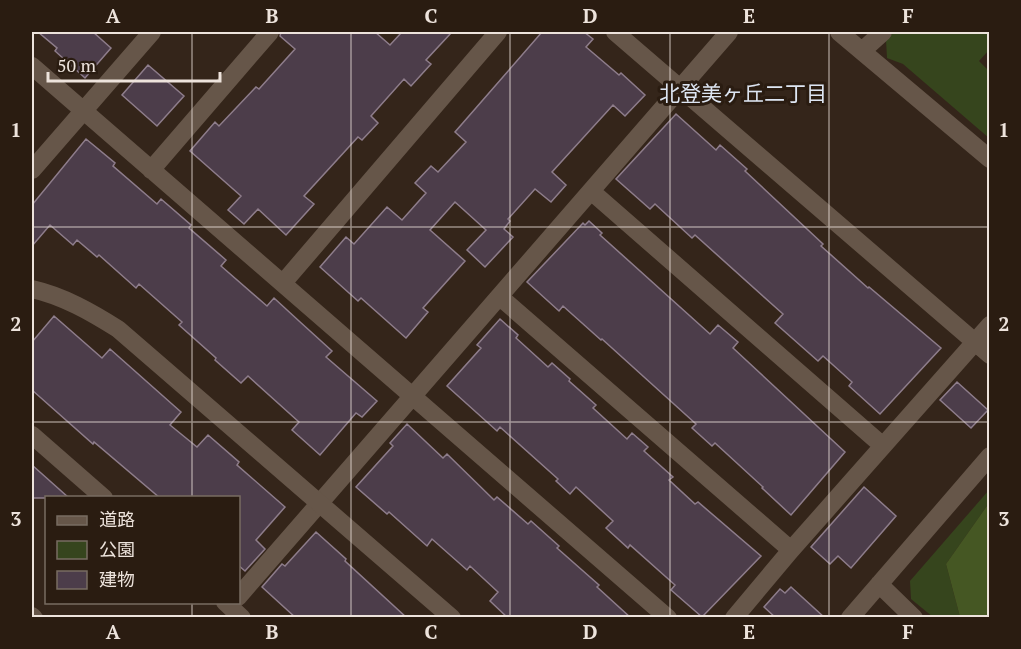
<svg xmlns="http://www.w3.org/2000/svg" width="1021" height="649" viewBox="0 0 1021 649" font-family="'PT Serif','Noto Sans JP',serif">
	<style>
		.green { fill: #36451d }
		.forest { fill: #455723 }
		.building { fill: #4c3d4a; stroke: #8e7d8b; stroke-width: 1.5 }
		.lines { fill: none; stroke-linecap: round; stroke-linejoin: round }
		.minor { stroke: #665649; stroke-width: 18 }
		.tertiary { stroke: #665649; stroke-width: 18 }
		.grid { fill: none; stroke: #ede3dc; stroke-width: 1.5; stroke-opacity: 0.55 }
		.labels { text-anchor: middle; stroke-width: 6; stroke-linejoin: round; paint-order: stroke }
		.neighbourhood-label { font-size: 21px; fill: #dde5f2; stroke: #2a1c11 }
		.neatline { fill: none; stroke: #ede3dc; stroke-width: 2 }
		.grid-label { font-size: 20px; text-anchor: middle; font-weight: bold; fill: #ede3dc }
	</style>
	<rect width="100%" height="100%" fill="#34251a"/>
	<path class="green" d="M894,32H989V50L979,61L989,71V138L903,64L887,58L886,40Z
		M989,490V503L946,564L960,617H933L911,599L910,581Z"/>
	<path class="forest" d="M989,503V617H960L946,564Z"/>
	<path class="building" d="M38,32H93L111,48L85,78L55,51L57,48Z
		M281,32H375L390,45L402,32H452L426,60L431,64L411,86L404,79L371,116L378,123L362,140L358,137L304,196L314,204L286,235L258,209L244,224L228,210L241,196L190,151L215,122L219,126L256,87L259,89L295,49L280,36Z
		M542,32H584L593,39L586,47L619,75L621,73L645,95L625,116L613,105L552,172L566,185L551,202L535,189L508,219L510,221L504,229L513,237L485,267L467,250L486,230L455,202L430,230L465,261L423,308L428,312L406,338L361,298L358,301L320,267L346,237L354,244L387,207L402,220L426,193L415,183L431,166L438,172L466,142L455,132Z
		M148,65L184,96L157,126L122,95Z
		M676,114L716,150L720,145L747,169L745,171L823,244L821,246L868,288L869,287L941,348L880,414L849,386L852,382L823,356L818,361L775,323L783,314L695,235L692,238L655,204L650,209L616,179Z
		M86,139L115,163L113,166L157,204L161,199L191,225L189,228L226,260L221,266L267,306L274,298L299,321L332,351L326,357L377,401L362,417L356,413L320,455L292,430L299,422L248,376L241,383L215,360L216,358L179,325L182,322L139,284L136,288L99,255L97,257L77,240L73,245L50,225L32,246V205Z
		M589,221L602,233L600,235L710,334L718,325L738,342L733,348L845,452L791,515L762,488L763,487L715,443L712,446L692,428L696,424L602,339L601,340L563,306L559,311L527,282L583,223L585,225Z
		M54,316L102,358L110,349L181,412L170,425L197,447L208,435L239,462L237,465L285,507L256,540L265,549L245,571L238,565V498H160L94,442L93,444L32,390V342Z
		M500,319L518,335L516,338L548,367L552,363L570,379L569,381L596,405L593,408L627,439L632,433L648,447L644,451L673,477L669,480L695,504L698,502L761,556L702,617L671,590L675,585L630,545L628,548L606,528L613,521L576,487L570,494L556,481L558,479L500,427L497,431L447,386L481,348L477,345Z
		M957,382L988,410L971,428L940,400Z
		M407,424L443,458L447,454L494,500L497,497L528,524L531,521L559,546L557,548L599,585L597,587L631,618H508L490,601L498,592L470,566L467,570L432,539L427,546L389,512L387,514L356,487L393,446L390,443Z
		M32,465L69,498H32Z
		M864,487L896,516L851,568L838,556L830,564L811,547Z
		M316,532L346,559L345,561L407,618H296L262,587L282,564L285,566Z
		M791,587L825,618H776L764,607L780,589L785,593Z"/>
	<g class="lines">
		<path class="minor" d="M615,32L990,355
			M839,32L990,159
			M862,51L883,32
			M32,66L668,618
			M32,170L152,32
			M151,170L270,32
			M591,191L883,446
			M283,283L498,32
			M500,297L791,550
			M32,435L104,498
			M879,584L914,618
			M238,597L729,32
			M225,602L242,618
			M32,616L34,618
			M734,618L791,550L990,325
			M850,618L990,456"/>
		<path class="tertiary" d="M32,289C63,296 91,312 118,329L452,618"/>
	</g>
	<path class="grid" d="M192,32V498M351,32V618M510,32V618M670,32V618M829,32V618M32,227H990M32,422H990M192,602V618"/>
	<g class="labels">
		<g class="neighbourhood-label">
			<text x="743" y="101">北登美ヶ丘二丁目</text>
		</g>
	</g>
	<rect width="1021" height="649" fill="none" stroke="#2a1c11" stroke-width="66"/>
	<rect x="45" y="496" width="195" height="108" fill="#2a1c11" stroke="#786c62" stroke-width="1.5"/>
	<rect x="57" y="516" width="30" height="9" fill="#665649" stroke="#786c62" stroke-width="1.5"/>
	<text x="99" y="526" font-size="18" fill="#ede3dc">道路</text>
	<rect x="57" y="541" width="30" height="18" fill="#36451d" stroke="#786c62" stroke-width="1.5"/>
	<text x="99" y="556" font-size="18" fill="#ede3dc">公園</text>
	<rect x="57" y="571" width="30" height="18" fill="#4c3d4a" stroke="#786c62" stroke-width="1.5"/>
	<text x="99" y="586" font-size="18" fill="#ede3dc">建物</text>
	<path d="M48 72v9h172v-9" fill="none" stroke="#ede3dc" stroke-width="3"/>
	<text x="57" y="72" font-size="18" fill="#ede3dc" stroke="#2a1c11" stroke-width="4.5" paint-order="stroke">50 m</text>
	<rect x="33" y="33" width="955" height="583" class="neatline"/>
	<g class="grid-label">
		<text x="113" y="23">A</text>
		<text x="272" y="23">B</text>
		<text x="431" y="23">C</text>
		<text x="590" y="23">D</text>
		<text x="749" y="23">E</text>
		<text x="908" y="23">F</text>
		<text x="16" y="137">1</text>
		<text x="1004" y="137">1</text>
		<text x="16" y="331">2</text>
		<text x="1004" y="331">2</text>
		<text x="16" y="526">3</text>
		<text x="1004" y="526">3</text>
		<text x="113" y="639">A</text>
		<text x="272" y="639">B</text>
		<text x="431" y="639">C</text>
		<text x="590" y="639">D</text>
		<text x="749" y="639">E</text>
		<text x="908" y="639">F</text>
	</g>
</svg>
